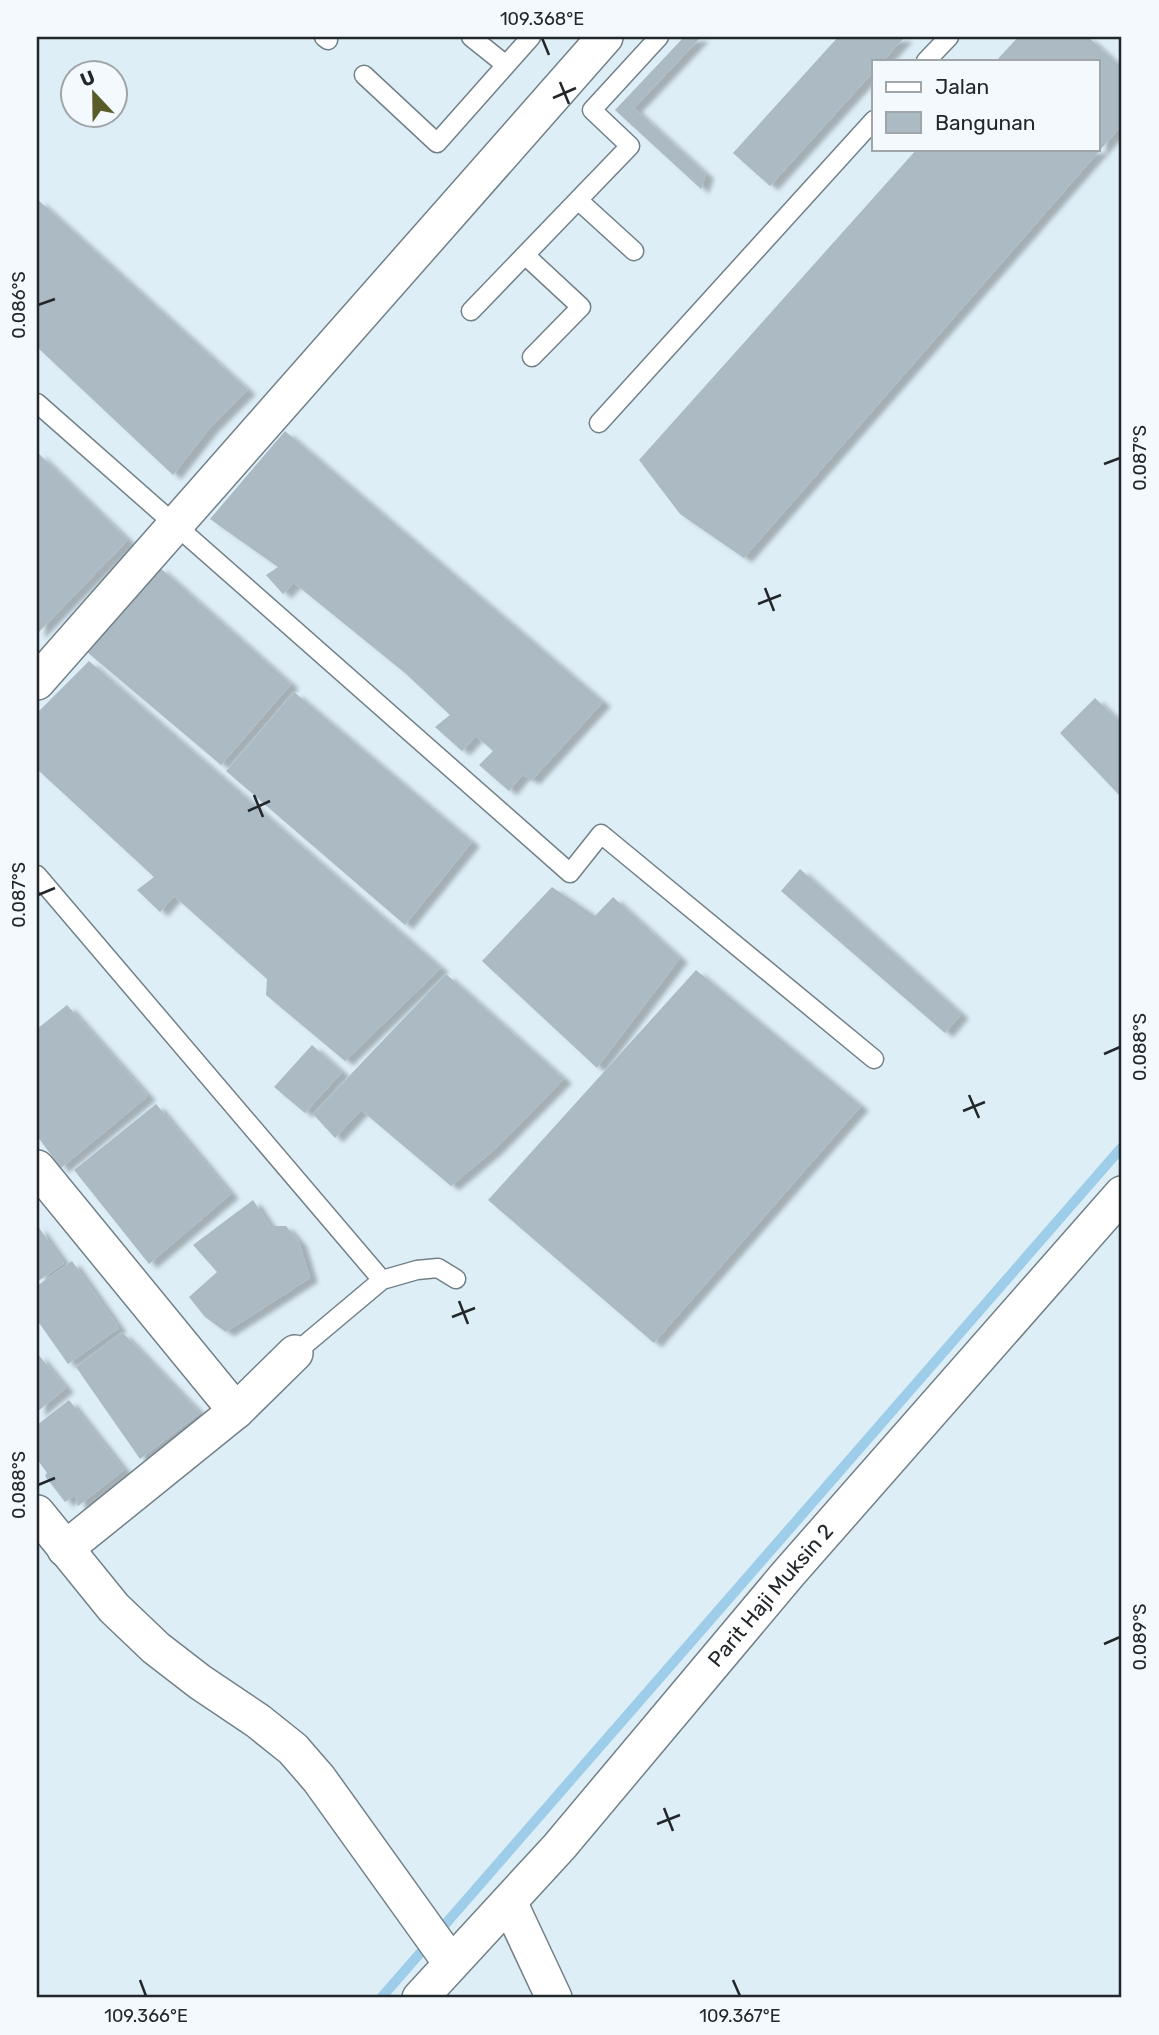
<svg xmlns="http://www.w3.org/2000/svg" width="1159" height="2035" viewBox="0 0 1159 2035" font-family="Rubik,sans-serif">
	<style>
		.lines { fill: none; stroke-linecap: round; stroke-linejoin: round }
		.stream { stroke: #9dcde9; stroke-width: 10 }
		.building { fill: #abbac3; filter: url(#shadow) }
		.service-casing { stroke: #728088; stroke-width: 21 }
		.minor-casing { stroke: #728088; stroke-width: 38 }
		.service { stroke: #fff; stroke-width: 18 }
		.minor { stroke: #fff; stroke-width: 35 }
		.ticks { fill: none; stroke: #21272a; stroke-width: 2.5 }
		.labels { text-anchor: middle; stroke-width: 7; stroke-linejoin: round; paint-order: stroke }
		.street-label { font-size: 21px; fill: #21272a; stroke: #f3f9fd }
		.neatline { fill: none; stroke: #21272a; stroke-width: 2.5 }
		.ticks-label { font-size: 18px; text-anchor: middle; fill: #21272a }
	</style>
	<defs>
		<filter id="shadow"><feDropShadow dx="8" dy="4.5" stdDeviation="2" flood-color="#0004"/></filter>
	</defs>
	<rect width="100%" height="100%" fill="#deeef7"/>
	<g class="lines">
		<path class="stream" d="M381,1998L1122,1147"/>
	</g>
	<path class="building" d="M684,37H701L634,108L706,174L701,189L615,110Z
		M838,37H905L883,61H874V71L770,186L733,153Z
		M1018,37H1088L1122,68V125L744,558L680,514L639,460L917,149H1098V61H996Z
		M37,199L248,390L210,428L173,475L37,347Z
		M285,431L603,702L532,780L522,775L509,791L479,765L493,751L476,736L462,751L435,727L450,715L405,673L294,583L283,594L266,575L278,567L210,519Z
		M37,452L128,540L37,634Z
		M159,567L291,684L221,765L87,652Z
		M89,661L441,968L345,1061L266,995L267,979L174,896L160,912L137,890L154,877L37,769V713Z
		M294,692L472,842L405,925L226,771Z
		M1095,698L1122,724V798L1060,733Z
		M800,869L961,1014L945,1033L781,891Z
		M552,887L595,916L613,897L680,958L597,1068L482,961Z
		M696,970L861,1106L654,1343L488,1200Z
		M446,974L564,1079L493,1151L451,1186L361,1110L335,1138L313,1114Z
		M67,1005L148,1096L61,1168L37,1136V1029Z
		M312,1045L342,1072L305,1113L274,1087Z
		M156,1104L231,1194L149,1264L74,1170Z
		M253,1200L270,1226H286L299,1242L310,1278L226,1332L205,1317L189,1297L217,1272L193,1245Z
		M37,1225L64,1263L37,1282Z
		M72,1261L119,1328L68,1364L37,1320V1286Z
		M122,1332L200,1413L140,1459L76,1367Z
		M37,1353L66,1388L37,1412Z
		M69,1400L124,1470L78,1506L75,1495L65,1502L45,1476L47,1473L37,1459V1425Z"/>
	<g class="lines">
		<defs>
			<path id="service" d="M324,37L328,40
				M471,37L506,65
				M926,61L949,37
				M364,75L437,143L531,37
				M578,200L634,251
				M525,255L581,307L532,357
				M471,311L630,146L592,110L659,37
				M37,403L570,873L601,834L874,1059
				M599,423L874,120
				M37,875L382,1280L417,1270L438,1268L456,1279
				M295,1353L382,1280"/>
			<g id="minor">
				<path d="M37,682L605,37"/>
				<path d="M37,1168L236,1411"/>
				<path d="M37,1513L114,1608L156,1648L200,1682L258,1721L293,1749L319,1779L451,1963"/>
				<path d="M65,1549L236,1411L295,1353"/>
				<path d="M509,1902L554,1998"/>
				<path id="s1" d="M420,1998L559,1847L788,1574L1122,1194"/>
			</g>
		</defs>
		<use href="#service" class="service-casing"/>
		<use href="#minor" class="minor-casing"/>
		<use href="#service" class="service"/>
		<use href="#minor" class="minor"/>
	</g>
	<path class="ticks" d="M542,38L549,55M560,82L569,104M553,98L576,88M38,305L55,299M1104,464L1120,458M765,588L774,611M758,604L781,595M254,795L263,817M248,811L270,801M38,895L55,888M1104,1054L1120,1047M969,1095L979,1118M963,1111L985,1102M459,1301L468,1324M452,1317L475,1308M38,1485L55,1478M1104,1644L1120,1637M664,1808L673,1831M657,1824L680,1815M140,1980L146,1996M733,1980L740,1996"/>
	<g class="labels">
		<g class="street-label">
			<text dy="7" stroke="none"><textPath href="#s1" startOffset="534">Parit Haji Muksin 2</textPath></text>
		</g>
	</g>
	<rect width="1159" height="2035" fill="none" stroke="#f3f9fd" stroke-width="77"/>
	<rect x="872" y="60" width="228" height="91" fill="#f3f9fd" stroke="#9fa5a9" stroke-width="2"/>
	<rect x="886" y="82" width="35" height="10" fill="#ffffff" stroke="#9fa5a9" stroke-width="2"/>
	<text x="935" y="94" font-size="21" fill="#21272a">Jalan</text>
	<rect x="886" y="112" width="35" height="21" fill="#abbac3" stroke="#9fa5a9" stroke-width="2"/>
	<text x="935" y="130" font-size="21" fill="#21272a">Bangunan</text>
	<g transform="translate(94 94) rotate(338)"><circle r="33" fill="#f3f9fd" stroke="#9fa5a9" stroke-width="2"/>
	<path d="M0-5L12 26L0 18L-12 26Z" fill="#595c29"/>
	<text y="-10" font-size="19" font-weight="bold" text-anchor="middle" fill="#21272a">U</text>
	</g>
	<rect x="38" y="38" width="1082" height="1958" class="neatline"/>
	<g class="ticks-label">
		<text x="542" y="25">109.368°E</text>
		<text transform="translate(19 305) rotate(-90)" y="6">0.086°S</text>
		<text transform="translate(1140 458) rotate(-90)" y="6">0.087°S</text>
		<text transform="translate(19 895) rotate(-90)" y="6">0.087°S</text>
		<text transform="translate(1140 1047) rotate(-90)" y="6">0.088°S</text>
		<text transform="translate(19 1485) rotate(-90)" y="6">0.088°S</text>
		<text transform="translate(1140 1637) rotate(-90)" y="6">0.089°S</text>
		<text x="146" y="2022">109.366°E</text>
		<text x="740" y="2022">109.367°E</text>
	</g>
</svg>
